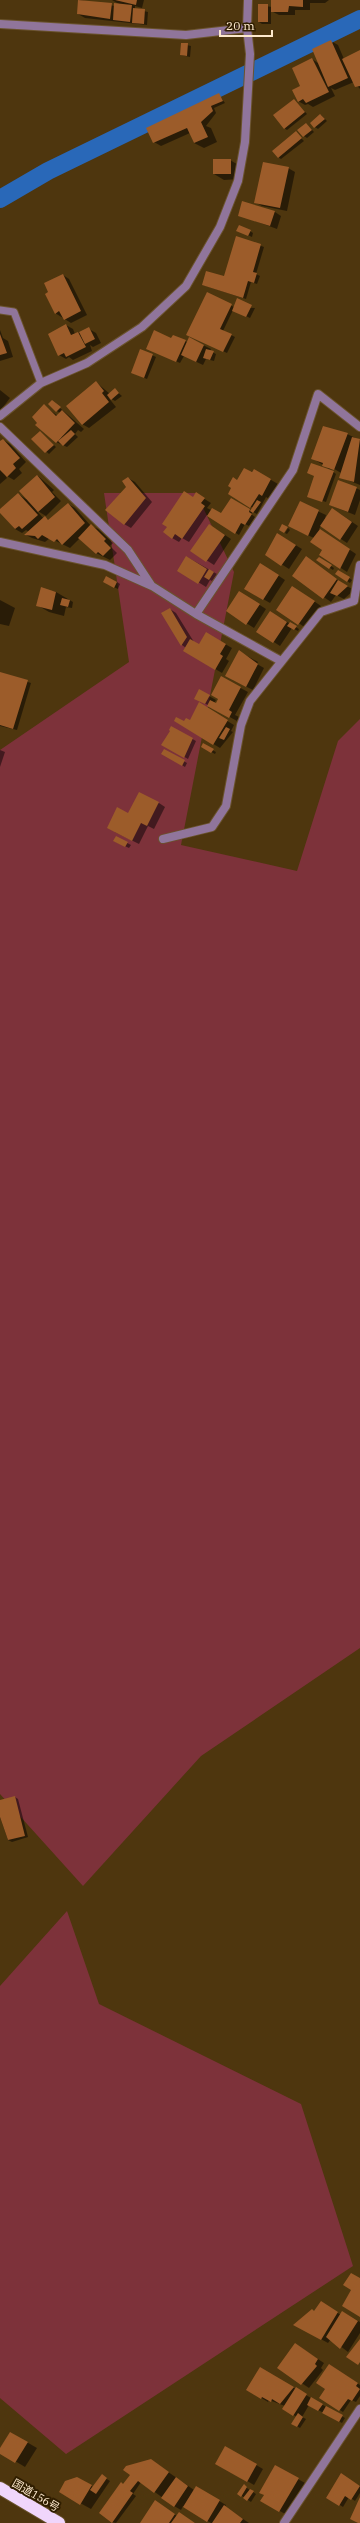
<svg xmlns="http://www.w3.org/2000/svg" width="360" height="2523" viewBox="0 0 360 2523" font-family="'IBM Plex Serif','Noto Sans JP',serif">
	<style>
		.green { fill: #7d323a }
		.shadow { fill: #0007 }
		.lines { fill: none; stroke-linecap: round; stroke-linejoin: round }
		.canal { stroke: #2968b8; stroke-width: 18 }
		.building { fill: #9c5c2a }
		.lane-casing { stroke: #6a532d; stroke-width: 9 }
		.street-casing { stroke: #6a532d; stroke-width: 10 }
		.highway-casing { stroke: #6a532d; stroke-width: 14 }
		.lane { stroke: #90759b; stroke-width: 7 }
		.street { stroke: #90759b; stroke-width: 8 }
		.highway { stroke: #f0d6fb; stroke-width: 12 }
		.labels { text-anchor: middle; stroke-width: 4; stroke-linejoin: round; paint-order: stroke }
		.street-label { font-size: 11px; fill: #fde9cd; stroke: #301e00 }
	</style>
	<rect width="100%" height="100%" fill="#4e360e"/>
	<path class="green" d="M104,493H196L234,572L181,845L297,871L338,741L360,719V1648L201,1756L83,1886L0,1794V750L129,662Z
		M67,1911L99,2004L301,2104L353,2266L66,2454L0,2398V1986Z"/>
	<path class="shadow" d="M79,0L115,6L119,4L112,0H144L142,8L135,6V9L148,12L147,25L85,18L78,14Z
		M272,0H329L325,3H310V10H295V15H279L271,11V24H262L259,22V5L272,7Z
		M331,41L338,45L344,59L360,51V89L354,82L335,90L331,88L335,96L313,107L308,104L305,105L298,101L312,59L318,63Z
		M182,44L191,46L190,57L181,55Z
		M219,95L225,103L214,108L216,113L206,126L211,128L217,142L204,148L194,143L190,133L161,146L154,142Z
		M294,100L307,114L287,130L284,128Z
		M321,115L327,121L318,129L315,127Z
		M306,124L314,132L307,138L304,136Z
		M296,133L304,141L281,159L278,157Z
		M230,160L240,166V179L224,180L214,174Z
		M288,168L295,172L287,211L262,206L255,202Z
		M275,212L281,216L277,229L239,215Z
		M250,231L253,233L252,237L241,232Z
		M237,237L264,247L256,274L260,276L257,284L251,282L246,299L203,285L225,278Z
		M63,275L69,279L87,315L71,323L55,313Z
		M207,294L234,307L255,308L250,318L233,310L223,331L235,337L227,353L191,336Z
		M66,325L73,329L75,334L89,329L96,333L101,343L93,347L90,345L92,351L73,360L69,357L66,359L59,355Z
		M0,330L3,338L8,341L13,357L0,361Z
		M173,336L187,342L189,338L211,349L210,351L216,354L214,361L206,359L203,365L184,356L180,363L151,350L172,339Z
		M141,350L156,357L147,379L135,374Z
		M96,382L110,394L115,390L122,396L115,401L108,397L116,407L89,428L82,424Z
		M0,390L10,398L0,411Z
		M52,401L84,429L81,432L78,430L75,434L78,437L67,447L56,442L44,406L58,416L60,413L57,411Z
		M40,432L56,447L49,454L33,439Z
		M347,434L360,440V485L340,477L341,473L331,467L330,469L336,474L326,502L310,497L331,470L312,458Z
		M3,440L10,444L26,462L19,469L22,473L14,480L5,475L7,478L0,484V442Z
		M254,470L278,484L269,499L266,497L257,514L253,512L251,514L255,517L249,526L245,524L239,535L207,515L189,542L182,538L179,542L172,538L194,498H203L211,503L207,508L221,515L231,499L251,511L253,508L229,494L237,481Z
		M38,476L54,490L52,492L61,501L46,516L36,510L44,519L49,520L68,504L75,508L91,526L98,529L113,543L110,546L117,553L110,560L96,553L80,538L70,548L50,538L45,542L32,538L26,535L29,532L26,530L22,533L15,529L0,511L18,494L26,499Z
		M128,478L135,482L152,502L131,528L124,524Z
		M356,488L360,490V500L355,515L330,505Z
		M300,503L326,515L324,522L339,513L358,526L347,543L321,526L319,529L356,554L347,572L321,555L324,550L314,538L296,530Z
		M288,528L290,530L287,534L285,533Z
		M216,529L231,539L214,565L192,551Z
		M284,538L302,549L289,569L267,555Z
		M187,557L217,574L212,581L210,580L206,587L179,570Z
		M319,558L334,568L333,570L318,560Z
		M313,562L343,584L354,590L344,599L336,595L331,602L293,576Z
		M267,568L285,580L270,603L263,599Z
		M338,571L352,580L350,583L336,574Z
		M117,582L120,584L118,589L107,584Z
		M41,589L56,592L73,602L72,608L66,607L64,616L49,612L37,605Z
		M299,591L321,606L306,628L277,609Z
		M246,596L266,609L254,628L227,611Z
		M0,600L15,608L9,626L0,624Z
		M170,609L176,613L194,642L199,645L206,633L232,648L226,659L229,661L222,673L185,651L186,648L182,645L163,613Z
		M277,616L299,629L298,631L292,628L280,646L257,631Z
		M240,652L258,662L257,664L264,668L253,690L233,680Z
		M0,673L31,683L17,730L0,726Z
		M222,678L248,692L235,715L239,717L237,721L195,698L209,696L216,700L214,703L216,705L220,699Z
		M199,704L234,725L231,731L233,732L220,748L175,721H191Z
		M171,727L196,741L188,759L163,745L172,731Z
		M203,745L216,752L215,754L202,747Z
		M0,750L5,752L0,767Z
		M164,750L187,763L185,767L162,753Z
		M159,803L165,807L154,829L148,826L139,844L115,832L129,814Z
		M116,837L131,845L129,848L114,841Z
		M15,1797L18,1799L28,1837L12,1842L8,1840L0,1817V1801Z
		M321,2303L341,2315L343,2312L360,2322V2333L348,2352L331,2339L328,2343L295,2325L315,2312Z
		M295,2344L324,2363L321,2368L323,2370L309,2388L279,2368Z
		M330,2365L360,2385V2396L356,2402L351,2400L343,2412L321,2398L326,2389Z
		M260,2368L345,2418L342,2423L309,2405L302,2417L306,2419L300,2428L293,2424L297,2417L283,2409L285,2406L269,2400L268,2402L248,2390Z
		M11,2433L37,2448L25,2467L0,2452Z
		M225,2447L263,2469L254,2485L216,2463Z
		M151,2460L194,2490L196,2487L226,2505L225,2507L249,2523H211L183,2506L181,2510L174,2506L141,2482L133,2494L136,2496L116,2523L112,2522L123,2485Z
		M275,2466L305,2483L287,2515L262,2501Z
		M341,2475L360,2486V2493L355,2501L349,2497L343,2507L327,2497Z
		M102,2476L110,2481L91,2509L60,2492L77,2478L93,2487Z
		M244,2486L256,2494L251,2502L239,2494Z
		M162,2506L177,2516L195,2523H141Z"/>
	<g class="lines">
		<path class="canal" d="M0,199L48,171L360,19"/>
	</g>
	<path class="building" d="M78,0L112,3L110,19L77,14Z
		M115,0H137L136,5Z
		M271,0H303V7L289,6L288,12H271Z
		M114,3L132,5L130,22L113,20Z
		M258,4H268V22H258Z
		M133,8L145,9L144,24L132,23Z
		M331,40L348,78L328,87L312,49Z
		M181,43H188L187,56L180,55Z
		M360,50V86L355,87L342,59Z
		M312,58L329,92L306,103L303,99L298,102L292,90L300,86L292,68Z
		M219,93L223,101L211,106L213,111L201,122L208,137L194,143L187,128L153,143L146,128Z
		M294,99L305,112L284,129L273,115Z
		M320,114L325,119L314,128L310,123Z
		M306,123L312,130L303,137L297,130Z
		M296,131L302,138L278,158L272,151Z
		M213,159H231V174H213Z
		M263,162L289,167L280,208L254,203Z
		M242,201L275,211L270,226L238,216Z
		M239,225L251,230L248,236L236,231Z
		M236,236L261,244L253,272L257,273L254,283L248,281L243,298L202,285L206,271L224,276Z
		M63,274L81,311L64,320L59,311L55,314L45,294L48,292L44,283Z
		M207,292L232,304L220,329L232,334L223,352L186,335Z
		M237,298L252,305L246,317L232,311Z
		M66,324L71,335L78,332L86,347L66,357L64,353L58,356L48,334Z
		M89,327L95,339L85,344L79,332Z
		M154,330L171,338L173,335L186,340L176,362L146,349Z
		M0,334L7,353L0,355Z
		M189,337L204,345L196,362L181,355Z
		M140,349L153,354L144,378L131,373Z
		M206,349L214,351L210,360L203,358Z
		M96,381L104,391L102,393L109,402L82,425L66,406Z
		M115,388L119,393L111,400L107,395Z
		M52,400L61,407L56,412L48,404Z
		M44,404L56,416L62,410L75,423L56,443L35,425L37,423L32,417Z
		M323,426L348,433L334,470L322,466L323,463L311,459Z
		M71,430L75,434L63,446L58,441Z
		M40,431L54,445L45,453L31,439Z
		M352,437L360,439L354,482L339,478Z
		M3,439L20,458L13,464L16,468L7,477L0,470V441Z
		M311,463L334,471L322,502L307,497L314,476L307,473Z
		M244,468L252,472L254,469L271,479L262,496L259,494L250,508L228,494L231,488L228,486L233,477L237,480Z
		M37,475L55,497L38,512L19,491Z
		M128,477L146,498L124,525L105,510L126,487L122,481Z
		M338,480L357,487L348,512L329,505Z
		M184,491L193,497L196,492L205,498L201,503L205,506L182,539L175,534L172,539L163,532L167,527L162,524Z
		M18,493L38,515L22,529L19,526L15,529L0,513V509Z
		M231,498L250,509L249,512L252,514L245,525L241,523L235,534L207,516L212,508L221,513Z
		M257,500L261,502L253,513L250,511Z
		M300,501L319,510L308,536L288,526Z
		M68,503L85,523L62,545L57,539L54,542L42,535L38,539L35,536L24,535L45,516L48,520Z
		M332,508L352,522L340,540L320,526Z
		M91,524L106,539L104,541L111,548L103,556L98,552L96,554L78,538Z
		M209,524L225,535L206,562L190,551Z
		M282,524L288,527L284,533L279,530Z
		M320,529L350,549L340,569L319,555L322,550L310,542Z
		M277,533L296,545L281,566L265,555Z
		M186,556L207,569L198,584L177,571Z
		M306,556L337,579L323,599L292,576Z
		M319,557L332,565L329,569L316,560Z
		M260,563L279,575L263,600L244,589Z
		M209,569L214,572L209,580L204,577Z
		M338,570L350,577L347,582L335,574Z
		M106,576L117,582L114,588L103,582Z
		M338,580L348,586L337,596L330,593Z
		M292,586L315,601L298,625L276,610Z
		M41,587L56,592L52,610L36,606Z
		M239,591L260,604L246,625L226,611Z
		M62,598L70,600L68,607L60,605Z
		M170,608L187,637L181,646L161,613Z
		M270,611L287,622L273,643L256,632Z
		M290,622L297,626L294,630L287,626Z
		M206,632L226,644L220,654L223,656L215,670L183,651L190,639L199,644Z
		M239,650L258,664L246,687L225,676Z
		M0,672L28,680L13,729L0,725Z
		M221,676L241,687L229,710L232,712L229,718L207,706L210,700L216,703L218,699L211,695Z
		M199,689L210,695L205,704L194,699Z
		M199,702L228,720L213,745L174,721L176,717L184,721L186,718L190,720Z
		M171,726L193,738L184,758L161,745L170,731L169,730Z
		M226,727L230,729L224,740L219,738Z
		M203,743L214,749L211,753L201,747Z
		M164,749L185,760L182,766L161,754Z
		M139,792L159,802L147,826L141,823L132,841L107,828L117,807L128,813Z
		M116,836L128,842L125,847L113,841Z
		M15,1796L25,1836L8,1840L0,1817V1800Z
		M351,2273L360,2278V2317L342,2306L351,2290L343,2285Z
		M321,2301L338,2312L321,2340L293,2325L312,2309L314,2311Z
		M342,2311L358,2321L340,2349L326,2337Z
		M360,2339V2362L358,2365L346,2357Z
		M295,2343L318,2359L315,2364L317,2366L301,2385L277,2368Z
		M329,2364L358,2383L356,2386L360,2389L352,2401L348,2399L339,2411L319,2398L325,2389L316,2383Z
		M260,2367L294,2387L280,2404L272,2399L271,2402L262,2397L261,2399L246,2390Z
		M296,2387L307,2394L293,2416L282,2409Z
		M311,2397L323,2404L318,2411L307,2405Z
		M326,2406L343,2415L339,2422L322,2413Z
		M298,2413L303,2417L297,2427L291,2424Z
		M10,2432L28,2442L15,2463L0,2454V2448Z
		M225,2446L257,2464L247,2482L215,2464Z
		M151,2459L169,2472L154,2493L138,2481L130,2491L133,2493L112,2523L99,2513L121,2482L123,2484L130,2475L123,2470L126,2466Z
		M275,2465L299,2478L279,2512L260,2501L264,2495L259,2493Z
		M341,2473L360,2486L351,2500L345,2496L339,2506L326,2498Z
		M102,2474L107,2478L96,2494L90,2490Z
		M77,2477L92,2485L80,2505L59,2492L65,2481Z
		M176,2477L188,2486L174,2507L161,2498Z
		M244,2484L247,2487L241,2497L237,2494Z
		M196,2486L220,2500L207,2522L183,2507Z
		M250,2489L254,2491L247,2501L243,2498Z
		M360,2497V2523H358L350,2519Z
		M155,2500L175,2514L169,2523H140Z
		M224,2505L243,2519L240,2523H212Z
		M179,2512L195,2523H171Z"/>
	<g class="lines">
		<defs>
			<path id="lane" d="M0,310L14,312L41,383"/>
			<path id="street" d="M0,24L186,35L247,28
				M0,416L41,383L87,363L142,327L186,286L220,227L238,181L245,142L250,54L247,28L248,0
				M0,427L128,550L151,585
				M0,542L105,565L152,586L196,614L281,661
				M196,614L293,470L318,394L360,427
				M163,839L212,827L226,806L241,725L250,701L321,612L354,601L360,565
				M284,2523L360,2409"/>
			<path id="highway" d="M0,2488L59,2523"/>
		</defs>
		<use href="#lane" class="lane-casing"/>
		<use href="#street" class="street-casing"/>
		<use href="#highway" class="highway-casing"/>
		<use href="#lane" class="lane"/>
		<use href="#street" class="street"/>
		<use href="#highway" class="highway"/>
	</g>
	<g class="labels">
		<g class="street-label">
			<text transform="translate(36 2495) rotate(30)" y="4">国道156号</text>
		</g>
	</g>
	<path d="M220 30v6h52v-6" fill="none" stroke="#fde9cd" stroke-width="2"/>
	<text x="226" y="30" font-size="12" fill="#fde9cd" stroke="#301e00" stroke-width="3" paint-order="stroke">20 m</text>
</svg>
